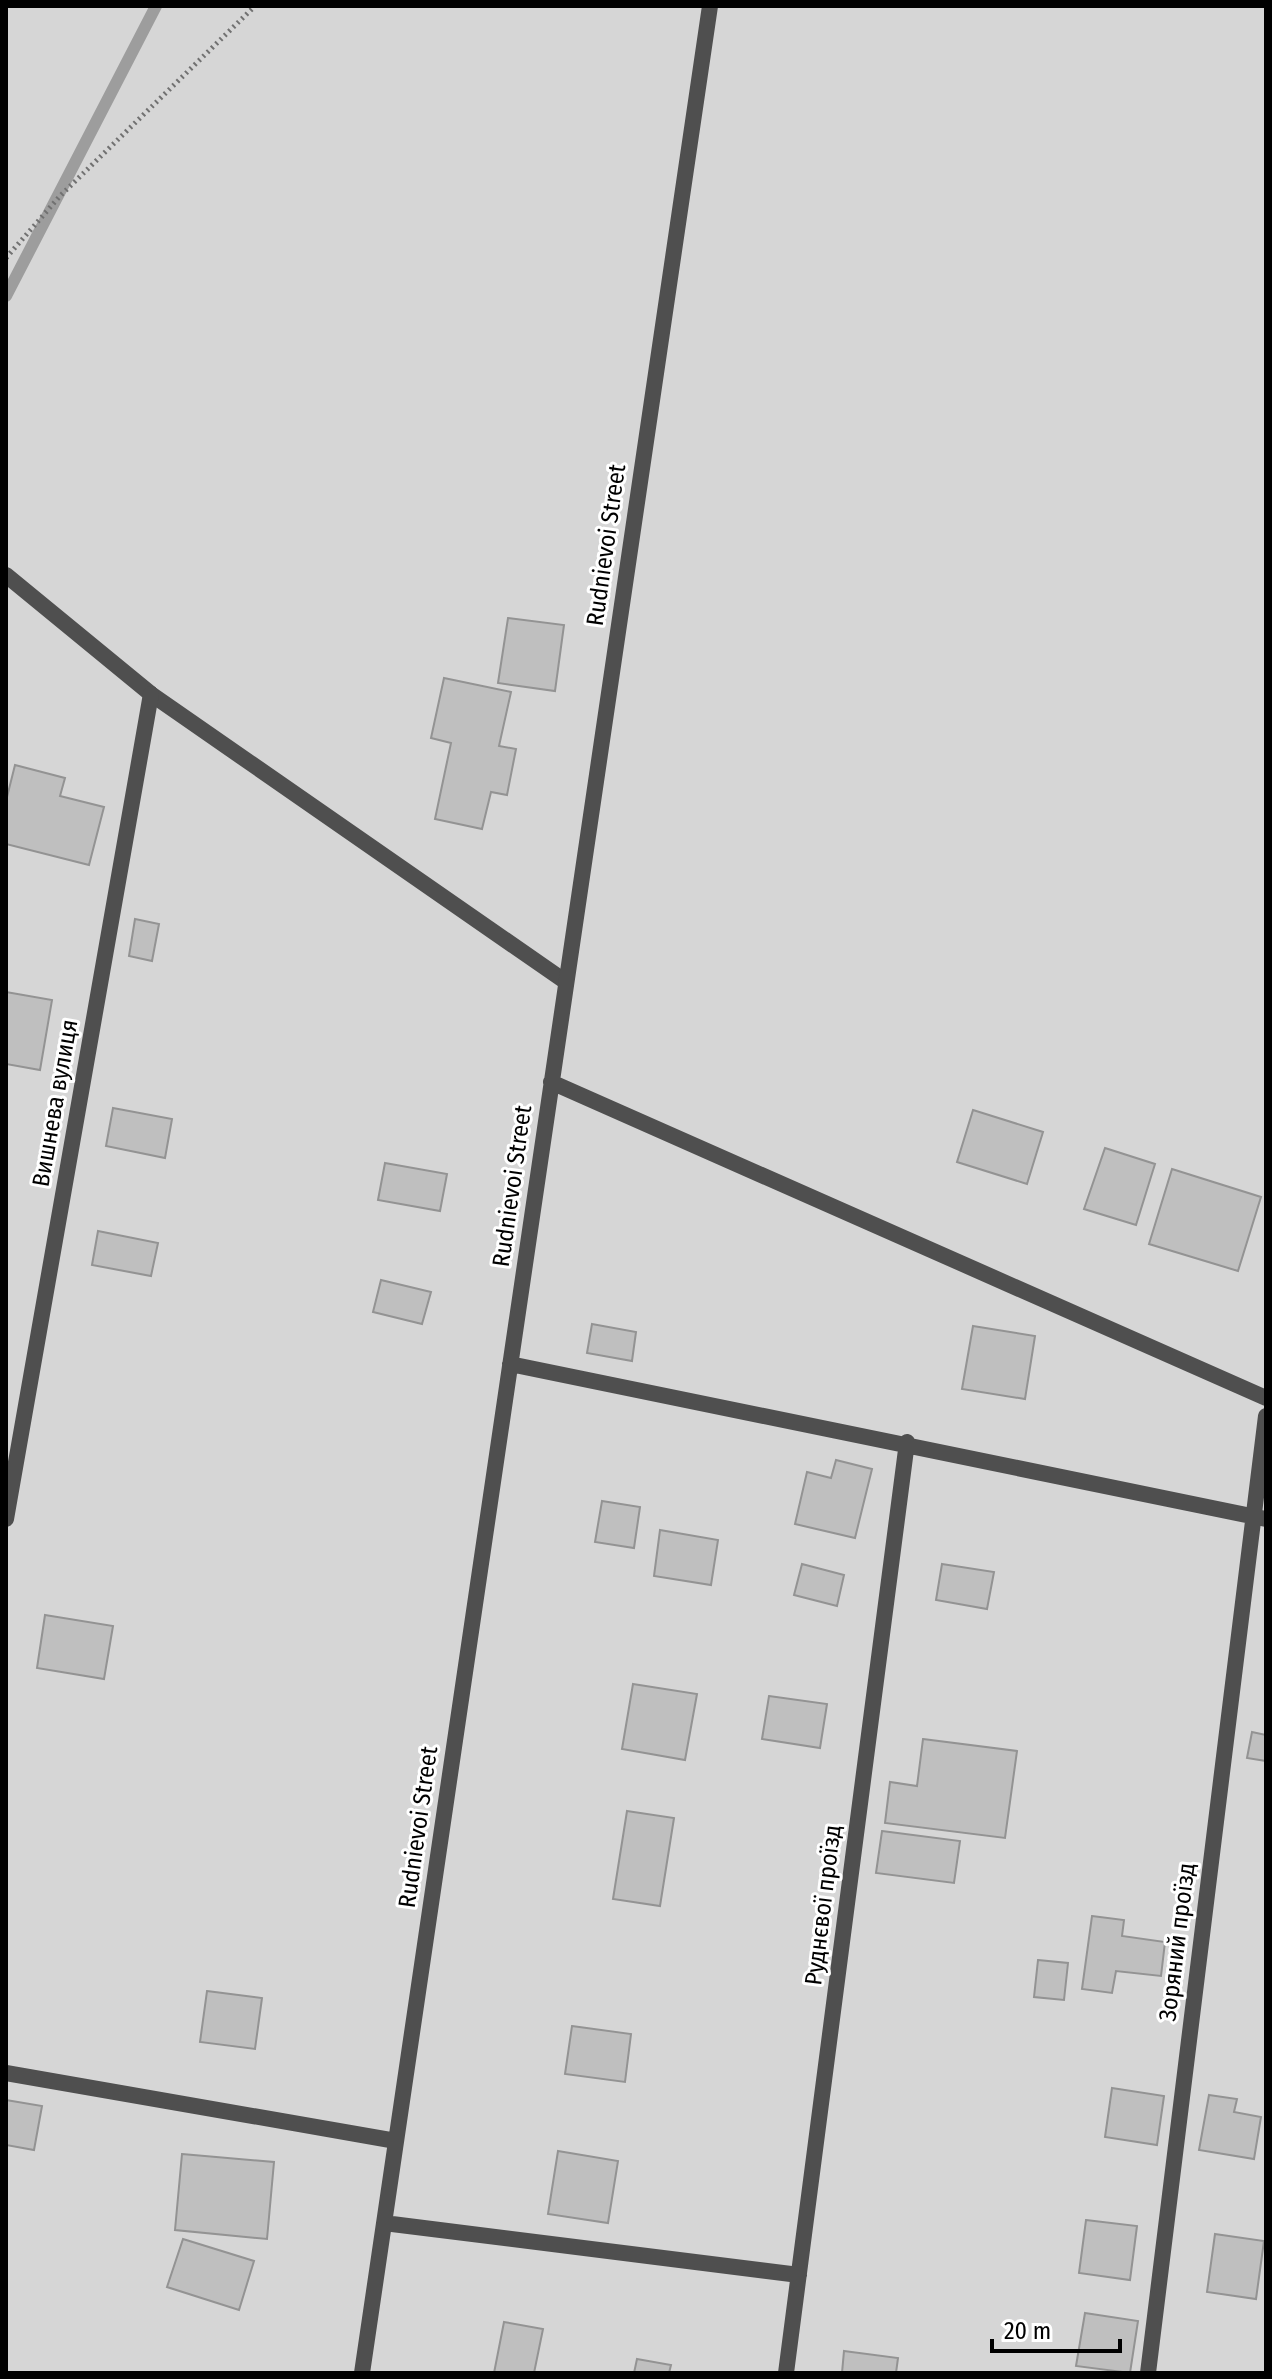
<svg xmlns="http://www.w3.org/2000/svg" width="1272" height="2379" viewBox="0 0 1272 2379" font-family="'Fira Sans Condensed',sans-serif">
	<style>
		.green { fill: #d6d6d6 }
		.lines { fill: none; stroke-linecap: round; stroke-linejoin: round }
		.stream { stroke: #9d9d9d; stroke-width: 12 }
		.building { fill: #bfbfbf; stroke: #939393; stroke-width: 2 }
		.path { stroke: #717171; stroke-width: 5; stroke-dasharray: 2 4; stroke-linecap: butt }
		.service { stroke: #4f4f4f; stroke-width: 16 }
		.minor { stroke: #4f4f4f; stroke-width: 16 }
		.labels { text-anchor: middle; stroke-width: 6; stroke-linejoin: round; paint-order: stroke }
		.street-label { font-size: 24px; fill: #000; stroke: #fff }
	</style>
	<rect width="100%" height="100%" fill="#fff"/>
	<path class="green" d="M6,6H1266V2373H6Z"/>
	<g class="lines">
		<path class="stream" d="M6,296L156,6"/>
	</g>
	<path class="building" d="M508,618L564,625L555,691L498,683Z
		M444,678L511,692L499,746L516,749L507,795L491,792L482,829L435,819L451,743L431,738Z
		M15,765L65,778L60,796L104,807L89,865L6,844V801Z
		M135,919L159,924L152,961L129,956Z
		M6,992L52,1000L40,1070L6,1064Z
		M113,1108L172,1119L165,1158L106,1146Z
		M973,1110L1043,1132L1027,1184L957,1162Z
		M1105,1148L1155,1164L1136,1225L1084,1209Z
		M385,1163L447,1174L440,1211L378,1200Z
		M1172,1169L1261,1197L1238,1271L1149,1244Z
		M98,1231L158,1243L151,1276L92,1265Z
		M381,1280L431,1292L422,1324L373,1312Z
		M592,1324L636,1332L632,1361L587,1353Z
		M973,1326L1035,1336L1025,1399L962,1389Z
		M836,1460L872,1469L855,1538L795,1524L807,1472L831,1478Z
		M602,1501L640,1507L634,1548L595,1542Z
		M660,1530L718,1540L711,1585L654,1576Z
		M802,1564L844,1575L837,1606L794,1595Z
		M942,1564L994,1572L987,1609L936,1600Z
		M45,1615L113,1626L104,1679L37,1668Z
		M633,1684L697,1694L685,1760L622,1749Z
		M769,1696L827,1704L820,1748L762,1739Z
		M1252,1732L1266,1735V1761L1247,1758Z
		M923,1739L1017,1751L1005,1838L885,1823L890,1782L917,1786Z
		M627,1811L674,1818L660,1906L613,1899Z
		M882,1831L960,1841L954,1883L876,1873Z
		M1092,1916L1124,1920L1122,1936L1165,1942L1161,1976L1116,1971L1112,1993L1082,1989Z
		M1038,1960L1068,1963L1064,2000L1034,1997Z
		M207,1991L262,1998L255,2049L200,2042Z
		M572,2026L631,2034L625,2082L565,2074Z
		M1112,2088L1164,2096L1157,2145L1105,2137Z
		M1209,2095L1237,2099L1234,2112L1261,2117L1254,2159L1199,2150Z
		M6,2100L42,2106L34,2150L6,2145Z
		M558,2151L618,2161L608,2223L548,2214Z
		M182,2154L274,2162L267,2239L175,2230Z
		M1086,2220L1137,2226L1130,2280L1079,2273Z
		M1215,2234L1264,2241L1256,2299L1207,2292Z
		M183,2239L254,2261L239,2310L167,2287Z
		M1085,2313L1138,2321L1130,2373L1076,2366Z
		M504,2322L543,2329L534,2373H494Z
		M844,2351L898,2358L896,2373H842Z
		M637,2359L671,2365L669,2373H634Z"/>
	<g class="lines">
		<path class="path" d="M6,258L60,196L255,6"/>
		<path class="service" d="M6,575L151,694L566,982"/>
		<path class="minor" d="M551,1082L1266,1398
			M510,1364L1266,1519
			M6,1519L151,694
			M6,2073L396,2141
			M384,2223L799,2275
			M362,2373L710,6
			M786,2373L907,1442
			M1148,2373L1266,1416"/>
	</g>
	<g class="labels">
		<g class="street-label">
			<text transform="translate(606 545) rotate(-82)" y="8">Rudnievoi Street</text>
			<text transform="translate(55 1103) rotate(-80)" y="8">Вишнева вулиця</text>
			<text transform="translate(512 1186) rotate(-82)" y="8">Rudnievoi Street</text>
			<text transform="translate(418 1827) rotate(-82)" y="8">Rudnievoi Street</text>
			<text transform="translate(823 1905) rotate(-83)" y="8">Руднєвої проїзд</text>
			<text transform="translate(1177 1942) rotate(-83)" y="8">Зоряний проїзд</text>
		</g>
	</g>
	<rect width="1272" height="2379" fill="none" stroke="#000000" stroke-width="16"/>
	<path d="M992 2339v12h128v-12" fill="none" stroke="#000000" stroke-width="4"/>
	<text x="1004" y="2339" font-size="24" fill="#000000" stroke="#ffffff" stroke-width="6" paint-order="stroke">20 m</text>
</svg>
